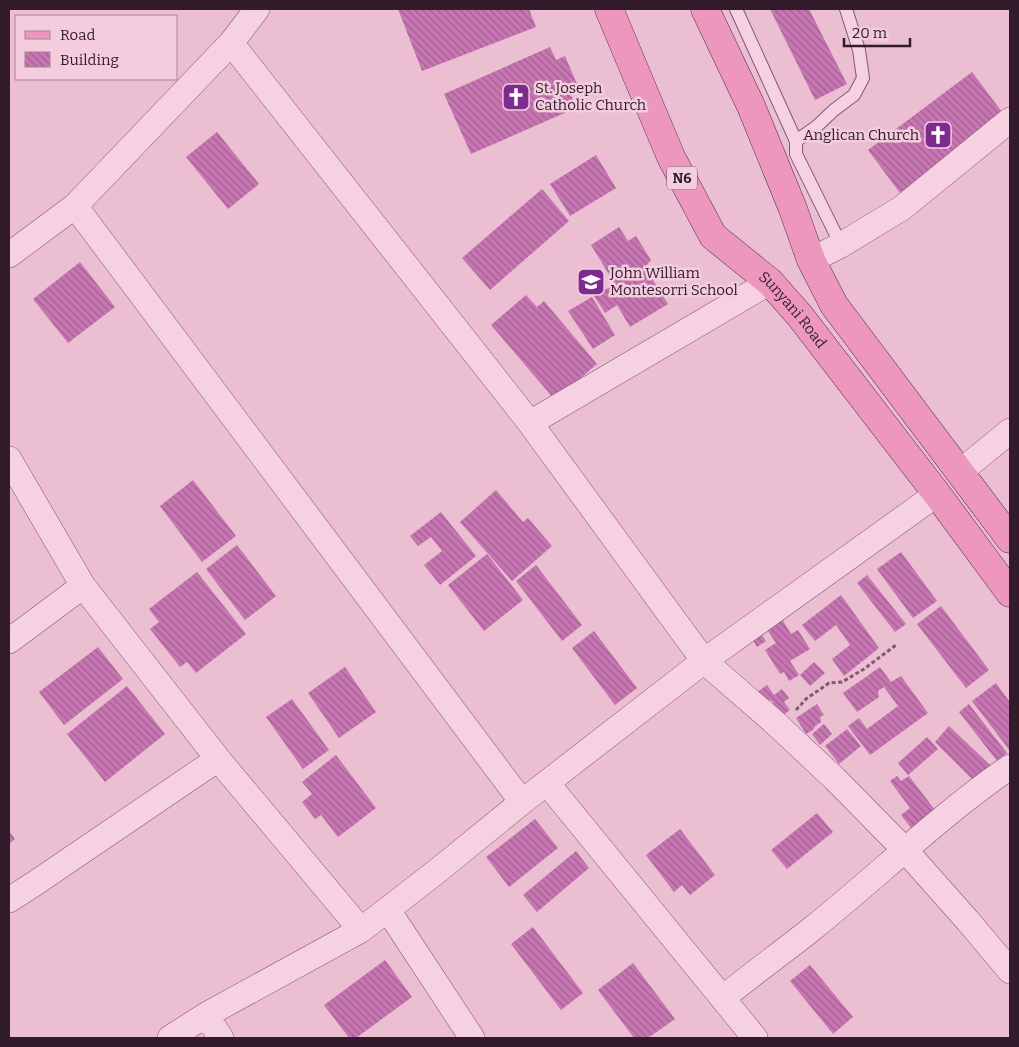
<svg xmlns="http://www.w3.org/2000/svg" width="1019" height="1047" viewBox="0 0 1019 1047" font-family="Bitter,serif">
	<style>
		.building { fill: url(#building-back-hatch) }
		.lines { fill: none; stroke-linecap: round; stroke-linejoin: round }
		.service-casing { stroke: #825872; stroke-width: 14 }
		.minor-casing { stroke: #825872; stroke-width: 26 }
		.primary-casing { stroke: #4f2c45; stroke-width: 29 }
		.path { stroke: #825872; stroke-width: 3; stroke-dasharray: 4 2.5; stroke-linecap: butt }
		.service { stroke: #f6d1e2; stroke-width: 12 }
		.minor { stroke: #f6d1e2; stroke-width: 25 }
		.primary { stroke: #ed97bf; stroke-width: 28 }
		.labels { text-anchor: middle; stroke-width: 5; stroke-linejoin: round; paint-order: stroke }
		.shield { fill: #f3cdde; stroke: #6c5161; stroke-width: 1 }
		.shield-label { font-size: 14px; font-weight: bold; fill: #321c2b }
		.poi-label { font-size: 15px; fill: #321c2b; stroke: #f3cdde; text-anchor: start }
		.street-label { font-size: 15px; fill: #321c2b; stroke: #f3cdde }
	</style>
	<defs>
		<pattern id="building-back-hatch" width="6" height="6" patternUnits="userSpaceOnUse" patternTransform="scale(1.25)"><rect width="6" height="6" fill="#c776b2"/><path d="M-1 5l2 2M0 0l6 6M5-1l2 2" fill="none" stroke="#a26091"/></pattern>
	</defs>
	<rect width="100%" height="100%" fill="#ebbed2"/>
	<path class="building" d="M398,9H529L536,27L422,71Z
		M770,9H809L847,84L815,100Z
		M550,47L556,60L565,56L580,91L571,95L576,108L471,154L444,94Z
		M972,72L1008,120L934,167L900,193L868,150Z
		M217,132L259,184L228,209L186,157Z
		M596,155L616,188L570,216L550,184Z
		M542,189L569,221L490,290L462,258Z
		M619,227L628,241L636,236L651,260L645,267L668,304L630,327L617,305L605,313L594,296L615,284L591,245Z
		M80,262L115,307L68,343L33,299Z
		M526,295L537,307L544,301L597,364L555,400L491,325Z
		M592,297L615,335L593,349L568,311Z
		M193,480L236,536L202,562L160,506Z
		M496,490L523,522L528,518L552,546L512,581L460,522Z
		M441,512L476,556L440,585L424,565L442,551L431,537L418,546L410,536Z
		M237,545L276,596L245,620L206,569Z
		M901,552L937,601L913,618L877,569Z
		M487,554L523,600L484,631L448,585Z
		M536,565L582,625L562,641L516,581Z
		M197,572L246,634L196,673L187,662L180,667L150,629L159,622L149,609Z
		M867,575L906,624L895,632L857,583Z
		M841,595L879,648L844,676L832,659L850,645L836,625L815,641L802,625Z
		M941,606L989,670L966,688L917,624Z
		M782,619L791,634L798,630L810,649L790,661L799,675L789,681L784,672L780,674L765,650L776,643L766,628Z
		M594,631L637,688L615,705L572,648Z
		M759,631L766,641L757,647L751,636Z
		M98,647L123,679L64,725L39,692Z
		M814,662L825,673L810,686L800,675Z
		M345,667L376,712L339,738L308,693Z
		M880,667L891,682L901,676L928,713L870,755L848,726L859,718L867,729L898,706L884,687L878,691L879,697L857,712L843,693Z
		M996,683L1010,702V751L972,701Z
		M767,685L774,695L782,689L789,698L784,702L790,710L782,716L771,700L761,707L753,695Z
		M127,686L165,734L105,782L67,734Z
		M292,699L329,750L303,769L266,717Z
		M817,704L824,715L820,717L821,722L815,726L813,730L806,734L796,718Z
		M969,704L1007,753L997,761L959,712Z
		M824,724L832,734L820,745L812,734Z
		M949,726L991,766L975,782L935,742Z
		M847,729L861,746L839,764L825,746Z
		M927,737L938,749L908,775L898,763Z
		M336,755L376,808L338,837L321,815L315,819L302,802L312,794L302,782Z
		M897,776L901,781L909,776L935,810L911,828L901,815L910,808L890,781Z
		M817,813L833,832L787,869L771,850Z
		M535,819L558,848L509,887L486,857Z
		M680,829L715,875L690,895L682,885L674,892L646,855Z
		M9,831L15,839L9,844Z
		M576,851L589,868L537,912L523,895Z
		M533,927L583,993L561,1010L511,944Z
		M385,960L412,997L356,1038H349L324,1005Z
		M633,963L675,1019L648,1038H634L598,990Z
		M810,965L853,1017L833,1034L790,981Z"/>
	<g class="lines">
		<defs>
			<path id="service" d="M736,9L796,141
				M841,245L796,154V141L816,127L834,110L854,95L863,78L859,50L846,9"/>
			<path id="minor" d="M231,43L530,423L704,661L773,721L835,779L905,850L968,921L1010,971
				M75,206L522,802
				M9,255L75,206L231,43L257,9
				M811,260L841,245L902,208L1010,120
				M530,423L770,282
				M9,459L83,586L218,759L361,930
				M960,472L1010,431
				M9,641L83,586
				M547,783L755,1038
				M9,900L34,884L218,759
				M388,910L472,1038
				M723,998C752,974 783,952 813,928C879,875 940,815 1010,767
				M206,1015L221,1038
				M170,1038L206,1015L361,930L436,872L522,802L704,661L937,494"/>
			<g id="primary">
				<path id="s1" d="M609,9L671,157L713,236L770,282L800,316L937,494L1010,593"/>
				<path d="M705,9L751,106L793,209L811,260L834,305L1010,539"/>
			</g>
		</defs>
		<use href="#service" class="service-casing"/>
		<use href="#minor" class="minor-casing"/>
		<use href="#primary" class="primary-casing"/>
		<path class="path" d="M796,710L806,699L829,683L842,682L864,669L896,645"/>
		<use href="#service" class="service"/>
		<use href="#minor" class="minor"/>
		<use href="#primary" class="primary"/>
	</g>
	<defs>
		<symbol id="church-square" viewBox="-11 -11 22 22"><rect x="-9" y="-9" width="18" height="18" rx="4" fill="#7d2c8d" stroke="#f3cdde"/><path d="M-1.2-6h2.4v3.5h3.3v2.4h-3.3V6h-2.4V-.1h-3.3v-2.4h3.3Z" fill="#fff"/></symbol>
		<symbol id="school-square" viewBox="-11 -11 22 22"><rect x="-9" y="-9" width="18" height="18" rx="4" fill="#7d2c8d" stroke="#f3cdde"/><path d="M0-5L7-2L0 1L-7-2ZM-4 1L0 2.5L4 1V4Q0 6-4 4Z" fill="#fff"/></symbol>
	</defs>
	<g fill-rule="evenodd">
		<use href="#church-square" x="500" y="81" width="32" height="32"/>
		<use href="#church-square" x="922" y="119" width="32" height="32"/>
		<use href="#school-square" x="575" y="266" width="32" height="32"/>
	</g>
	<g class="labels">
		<rect class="shield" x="667" y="166.5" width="30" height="23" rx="4"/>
		<g class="shield-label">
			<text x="682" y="183">N6</text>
		</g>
		<g class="poi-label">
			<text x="535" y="93">St. Joseph<tspan x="535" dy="17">Catholic Church</tspan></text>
			<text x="919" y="140" text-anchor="end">Anglican Church</text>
			<text x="610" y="278">John William<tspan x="610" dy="17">Montesorri School</tspan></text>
		</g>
		<g class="street-label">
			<text dy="5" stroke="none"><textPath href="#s1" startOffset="359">Sunyani Road</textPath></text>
		</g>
	</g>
	<rect width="1019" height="1047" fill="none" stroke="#321c2b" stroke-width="20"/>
	<rect x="15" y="15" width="162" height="65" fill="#f3cdde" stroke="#a68696"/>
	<rect x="25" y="31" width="25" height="8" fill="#ed97bf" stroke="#a68696"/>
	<text x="60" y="40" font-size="15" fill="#321c2b">Road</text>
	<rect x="25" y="52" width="25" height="15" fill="url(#building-back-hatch)" stroke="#a68696"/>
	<text x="60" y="65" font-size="15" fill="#321c2b">Building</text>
	<path d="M844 38v8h66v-8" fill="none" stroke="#321c2b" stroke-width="2.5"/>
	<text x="852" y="38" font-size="15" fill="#321c2b" stroke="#f3cdde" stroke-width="4" paint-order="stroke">20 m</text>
</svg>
